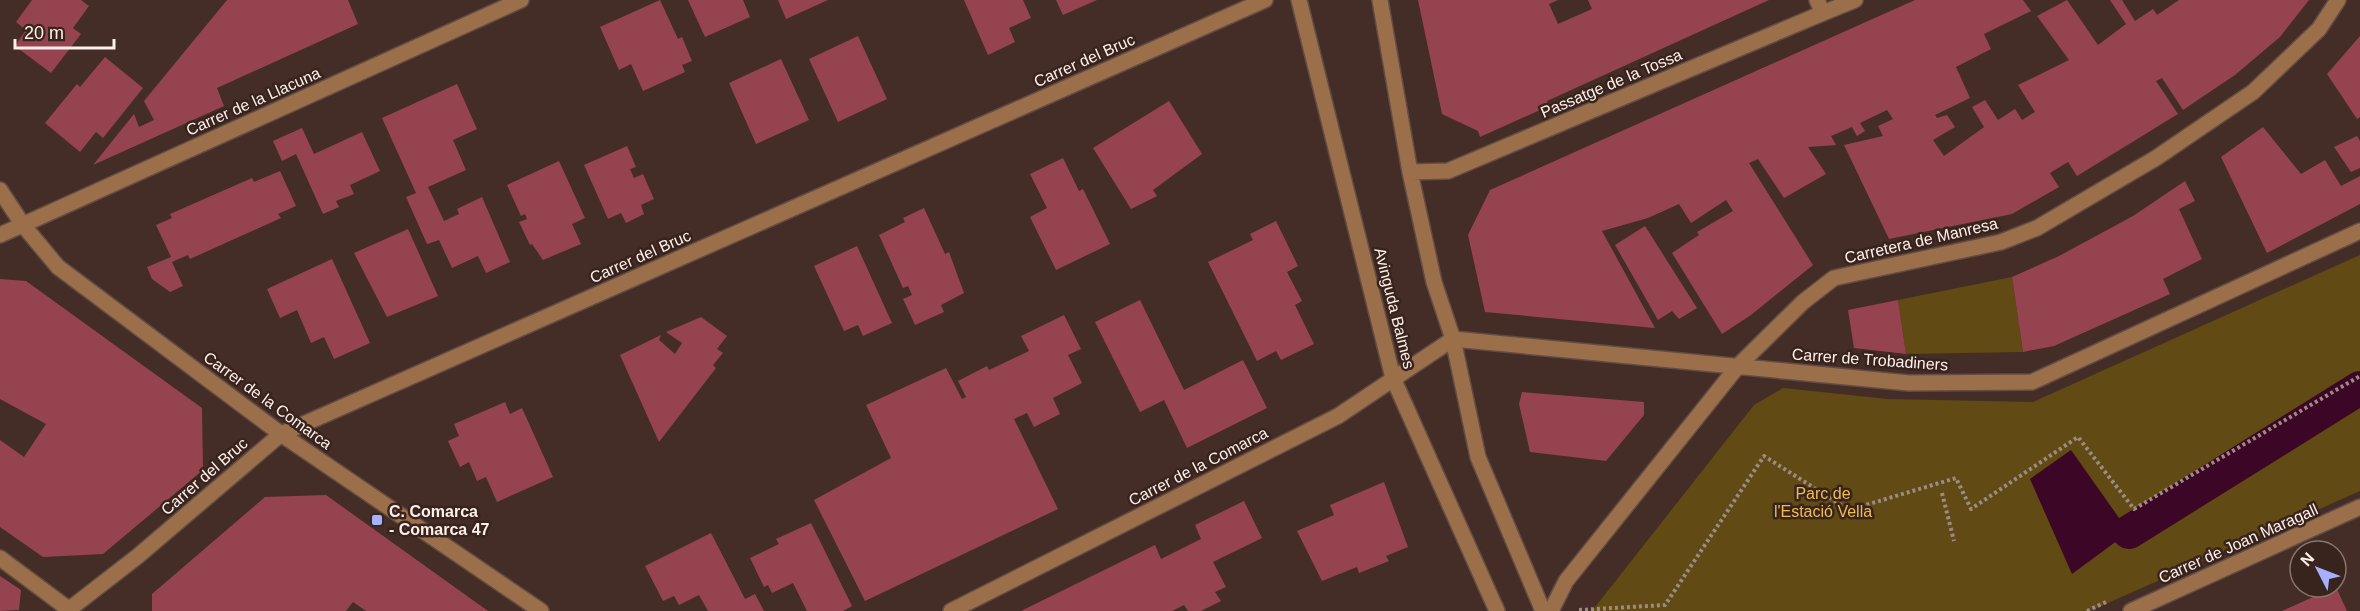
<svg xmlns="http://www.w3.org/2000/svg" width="2360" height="611" viewBox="0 0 2360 611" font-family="Helvetica,sans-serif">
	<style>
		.green { fill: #614a14 }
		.water { fill: #3c0627 }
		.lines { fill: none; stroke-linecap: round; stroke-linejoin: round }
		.canal { stroke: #3c0627; stroke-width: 34 }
		.building { fill: #964350 }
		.minor-casing { stroke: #624c45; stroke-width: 18 }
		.path { stroke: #9e8a84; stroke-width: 4; stroke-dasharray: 3 3; stroke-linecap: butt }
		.minor { stroke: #9b6f49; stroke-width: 15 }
		.poi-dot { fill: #a5b1fc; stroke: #39231d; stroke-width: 2 }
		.labels { text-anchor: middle; stroke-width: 5; stroke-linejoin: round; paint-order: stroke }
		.street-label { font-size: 16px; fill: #ffefea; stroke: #39231d }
		.park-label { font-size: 16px; fill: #efbe49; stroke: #39231d }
		.poi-label { font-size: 16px; font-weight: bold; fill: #ffefea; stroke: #39231d; text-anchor: start }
	</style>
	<rect width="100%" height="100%" fill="#442d26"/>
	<path class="green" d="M2360,255V491L2090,611H1592L1754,405L1783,388L1888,399L2033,402Z
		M2012,277L2023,352L1906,354L1898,300Z"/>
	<path class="water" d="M2071,450L2129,532L2072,574L2030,479Z"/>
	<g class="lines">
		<path class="canal" d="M2129,532L2360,388"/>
	</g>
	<path class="building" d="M32,0H81L89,6L73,28L81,34L51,73L15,46L26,30L16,22Z
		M227,0H348L358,24L217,88L224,106L93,165L134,114L139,127L154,120L144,101Z
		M660,0L678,39L682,37L692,61L682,65L685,72L643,91L631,64L619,70L600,27Z
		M688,0H743L750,17L705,37Z
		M778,0H828L786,19Z
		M964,0H1023L1031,18L1009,28L1015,42L988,55Z
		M1056,0H1097L1063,15Z
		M1418,0H1558L1549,4L1558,24L1592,9L1588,0H1769L1547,101L1549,106L1480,137L1478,131L1442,114Z
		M1915,0H2023L2031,11L1984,34L1991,49L1956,67L1970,98L1935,115L1937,118L1947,115L1955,127L1933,140L1944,156L1984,127L1972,107L1985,100L1998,120L2015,109L2022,120L2035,112L2018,85L2069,60L2037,16L2067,0L2098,45L2126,24L2110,0H2122L2135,21L2153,9L2157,15L2179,0H2309L2280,37L2235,75L2183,110L2162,78L2156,81L2178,114L2077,176L2068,162L2050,173L2059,187L2012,214L1889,239L1844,145L1883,136L1878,126L1893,119L1887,110L1860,123L1865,131L1857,136L1852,127L1831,136L1836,145L1808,147L1826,174L1784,198L1758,159L1749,163L1813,265L1751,315L1722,334L1672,253L1699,235L1697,232L1733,211L1726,200L1691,223L1679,204L1648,218L1602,231L1655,328L1485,312L1468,235L1490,190Z
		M858,36L887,99L838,122L809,59Z
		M2360,36V117L2357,119L2327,74Z
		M105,57L143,88L103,138L96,132L80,152L45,123L77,84L80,87Z
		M781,59L809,120L756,144L729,83Z
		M457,84L477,129L453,140L466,170L428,187L444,221L459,214L457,209L482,197L510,262L486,273L478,256L452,268L439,240L427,244L406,197L416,193L382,118Z
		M1169,101L1202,154L1153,190L1157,196L1131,209L1093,148Z
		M2263,127L2301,174L2325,160L2341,186L2360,176V204L2267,253L2221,157Z
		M302,128L314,154L362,132L380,171L350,185L354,194L336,201L339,207L323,214L296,154L282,161L273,141Z
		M2357,136L2360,141V168L2351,172L2334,147Z
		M627,146L636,167L630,169L634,178L643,174L654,199L641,205L644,214L626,223L621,213L608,219L584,165Z
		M1063,158L1079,191L1083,189L1110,244L1056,270L1030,217L1047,208L1030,174Z
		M559,161L585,218L572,224L581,244L543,260L532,244L530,245L519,222L527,219L525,214L521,216L507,185Z
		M280,171L296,206L278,214L281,218L190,259L188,255L172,262L183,286L170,292L152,279L147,267L171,257L156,225L172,218L170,214L252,178L254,182Z
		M2185,181L2195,201L2179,209L2202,259L2163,279L2170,294L2054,346L2023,352L2012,277L2059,256L2133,216Z
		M924,208L945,254L949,252L964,293L941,305L944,312L915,325L903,299L912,295L908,286L903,288L879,235L905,222L903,218Z
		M1276,221L1298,266L1287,272L1302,301L1295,305L1314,344L1281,360L1276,351L1257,361L1208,262L1253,240L1250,234Z
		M1645,226L1697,308L1679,319L1672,311L1658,320L1615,245Z
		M408,229L438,296L387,317L354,253Z
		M857,246L892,323L863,336L858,325L844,331L814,266Z
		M332,259L370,343L334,359L324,337L311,343L297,310L280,318L267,289Z
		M0,279L26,281L202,408L203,470L103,554L43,557L0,527V440L24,457L46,424L0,399Z
		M1140,300L1184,390L1243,360L1267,408L1187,448L1164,400L1140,412L1095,322Z
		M1898,300L1906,354L1854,348L1848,310Z
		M1064,315L1081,349L1068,355L1082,383L1053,398L1060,414L1034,427L1027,413L1014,419L1058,509L865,601L814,500L891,458L866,405L946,368L962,399L966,397L958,381L987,366L989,370L1029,351L1021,336Z
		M701,317L727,336L717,349L723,353L713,365L716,368L659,442L620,355L661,335L659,340L675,354L682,343L666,332Z
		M1522,392L1644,402V415L1606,461L1530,452L1519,404Z
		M505,402L510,414L522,408L553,477L497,502L486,477L477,481L469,462L460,467L448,441L459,436L454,424Z
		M1384,482L1408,547L1386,556L1389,561L1359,573L1357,567L1322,581L1297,531L1334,515L1330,505Z
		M326,495L488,611H366L353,602L346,611H152V594L265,497Z
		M1244,501L1262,538L1213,562L1226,587L1215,592L1221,601L1201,611H1188L1184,605L1172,611H1021L1155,545L1161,559L1201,539L1195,525Z
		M811,523L852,606L843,611H807L793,583L772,593L768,585L764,587L750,558L779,544L776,539Z
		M711,533L745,599L755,594L764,611H708L699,595L679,605L674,596L663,601L645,566Z
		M0,576L21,590L19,610L0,611Z
		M2336,587L2347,611H2282L2335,587Z"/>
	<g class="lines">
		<defs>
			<path id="minor" d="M1299,0L1393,378L1497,611
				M1380,0L1410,172L1434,282L1453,339L1478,457L1543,611
				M1823,13L1855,0
				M1410,172L1448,171L1823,13L1817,0
				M0,190L23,225L58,267L281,434L541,611
				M0,235L521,0
				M1453,339L1909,383L2032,382L2360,231
				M0,558L71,611
				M67,611L138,556L281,434L1265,0
				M951,611L1338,416L1453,339
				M1551,611L1566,581L1738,366L1803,302L1834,278L2001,242L2037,228L2156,158L2253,92L2319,29L2338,0
				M2131,611L2360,507"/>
		</defs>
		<use href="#minor" class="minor-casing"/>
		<path class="path" d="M1942,493L1954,541
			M1579,610L1665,605L1764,456L1849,510L1956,478L1971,509L2078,437L2134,509L2360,376
			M2087,611L2108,601"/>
		<use href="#minor" class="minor"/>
	</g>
	<rect class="poi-dot" x="371" y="514" width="12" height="12" rx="3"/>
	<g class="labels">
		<g class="street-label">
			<text transform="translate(1084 60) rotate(-24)" y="6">Carrer del Bruc</text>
			<text transform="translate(1611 83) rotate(-23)" y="6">Passatge de la Tossa</text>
			<text transform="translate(253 101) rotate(-24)" y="6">Carrer de la Llacuna</text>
			<text transform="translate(1921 240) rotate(-13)" y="6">Carretera de Manresa</text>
			<text transform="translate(640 256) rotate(-24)" y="6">Carrer del Bruc</text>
			<text transform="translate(1395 308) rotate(76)" y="6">Avinguda Balmes</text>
			<text transform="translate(1870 359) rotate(4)" y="6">Carrer de Trobadiners</text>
			<text transform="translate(268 400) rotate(36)" y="6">Carrer de la Comarca</text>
			<text transform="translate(1198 466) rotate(-27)" y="6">Carrer de la Comarca</text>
			<text transform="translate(204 476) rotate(-41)" y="6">Carrer del Bruc</text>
			<text transform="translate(2238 543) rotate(-24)" y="6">Carrer de Joan Maragall</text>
		</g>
		<g class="park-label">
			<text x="1823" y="499">Parc de<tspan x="1823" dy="18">l'Estació Vella</tspan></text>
		</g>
		<g class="poi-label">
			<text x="389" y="517">C. Comarca<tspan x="389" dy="18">- Comarca 47</tspan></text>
		</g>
	</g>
	<g transform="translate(2318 569) rotate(312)"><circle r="28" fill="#39231d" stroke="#88756f" stroke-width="1.5"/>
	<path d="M0-4.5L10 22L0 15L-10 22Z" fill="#a5b1fc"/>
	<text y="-9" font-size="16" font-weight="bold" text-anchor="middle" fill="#ffefea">N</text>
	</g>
	<path d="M15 39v9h99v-9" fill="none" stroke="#ffefea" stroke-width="3"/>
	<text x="24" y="39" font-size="18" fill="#ffefea" stroke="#39231d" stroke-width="4.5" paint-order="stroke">20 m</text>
</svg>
